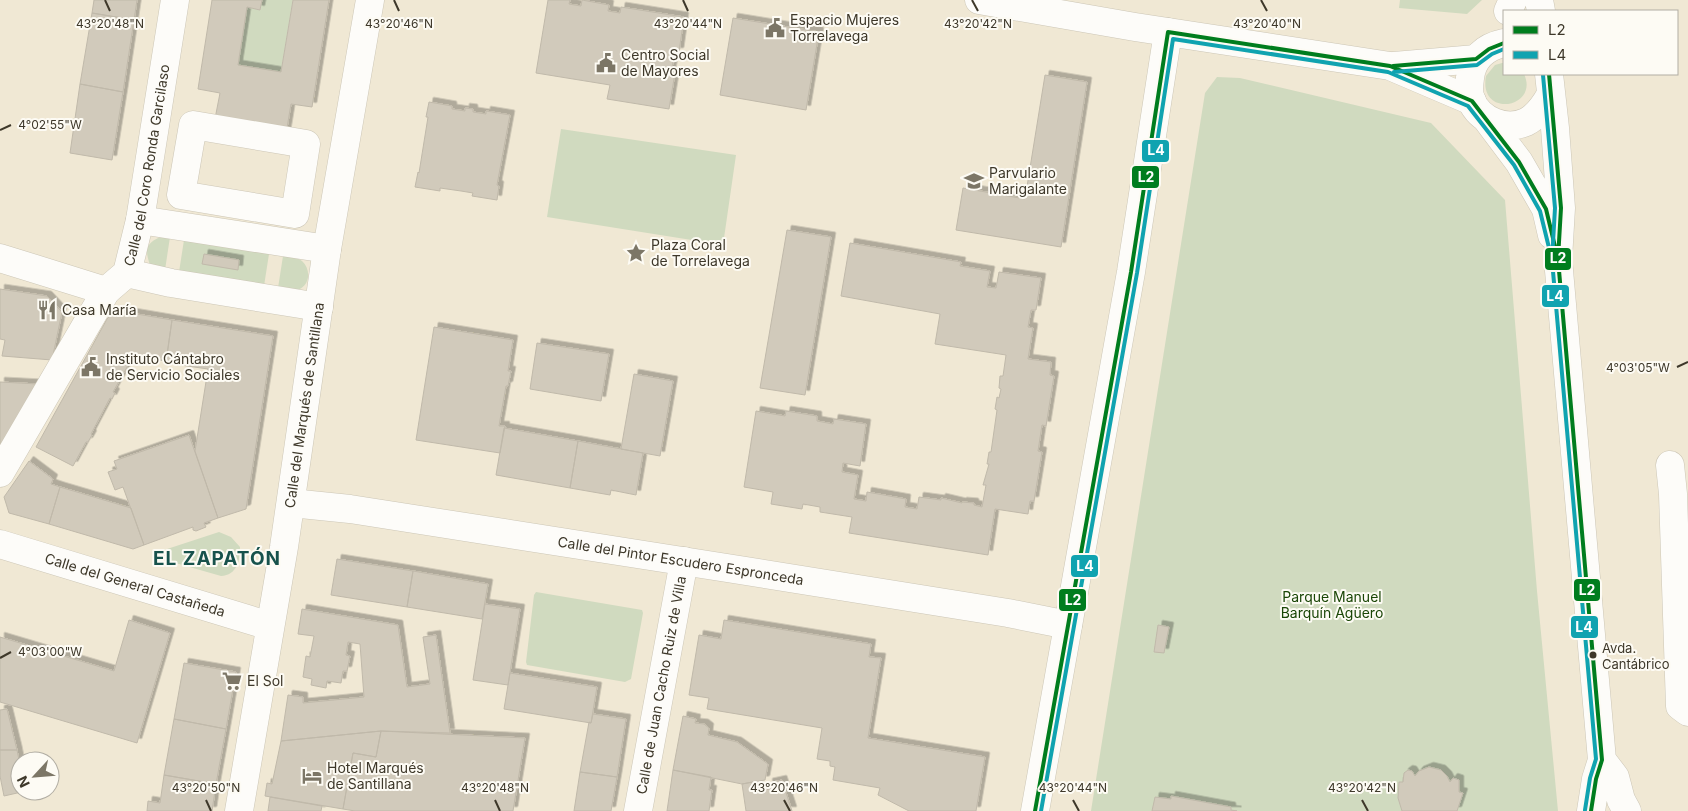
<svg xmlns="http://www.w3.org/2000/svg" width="1688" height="811" viewBox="0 0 1688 811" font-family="Inter,sans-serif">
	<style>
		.green { fill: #d0dabf }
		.building { fill: #d1cabb; stroke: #c0b9aa; filter: url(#shadow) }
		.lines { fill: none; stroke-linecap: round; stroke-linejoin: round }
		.minor-casing { stroke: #ccc6b6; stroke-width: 29 }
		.major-casing { stroke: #ccc6b6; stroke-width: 29 }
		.minor { stroke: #fdfcf9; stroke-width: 28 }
		.major { stroke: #fdfcf9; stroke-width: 28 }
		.bus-1-casing { stroke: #fdfbf4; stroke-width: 8 }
		.bus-2-casing { stroke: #fdfbf4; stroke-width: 8 }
		.bus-1 { stroke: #007d1e; stroke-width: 4 }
		.bus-2 { stroke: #10a3b0; stroke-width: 4 }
		.ticks { fill: none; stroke: #3e382a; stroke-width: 2 }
		.bus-dot { fill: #3e382a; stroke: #fdfbf4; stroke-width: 2 }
		.labels { text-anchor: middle; stroke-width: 4; stroke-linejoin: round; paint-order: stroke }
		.bus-label { font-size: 13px; fill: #3e382a; stroke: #fdfbf4; text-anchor: start }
		.poi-label { font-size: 14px; fill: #3e382a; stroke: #fdfbf4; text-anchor: start }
		.street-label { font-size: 14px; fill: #3e382a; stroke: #fdfbf4 }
		.park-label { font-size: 14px; fill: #1a4606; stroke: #fdfbf4 }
		.district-label { font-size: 19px; font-weight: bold; letter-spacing: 1px; fill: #17524c; stroke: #fdfbf4 }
		.ticks-label { font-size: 12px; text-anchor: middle; fill: #3e382a; stroke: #fdfbf4; stroke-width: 4; stroke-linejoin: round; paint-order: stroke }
		.line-badge { stroke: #fdfbf4; stroke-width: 2 }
		.badge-label { font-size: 14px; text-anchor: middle; font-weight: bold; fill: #fff }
	</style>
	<defs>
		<filter id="shadow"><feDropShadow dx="4.5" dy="-4.5" stdDeviation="0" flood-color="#0004"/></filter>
	</defs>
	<rect width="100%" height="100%" fill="#f0e8d4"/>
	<path class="green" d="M262,0H293L281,72L238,65L247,7L260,10Z
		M1400,0H1482L1467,14L1399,8Z
		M1502,63H1504V74H1524C1540,108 1478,119 1486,76L1495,65Z
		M1217,77L1240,78L1431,123L1505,200L1537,591L1558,811H1091L1205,93Z
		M561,129L736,155L723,245L547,217Z
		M160,237H170L165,270L150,265C145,250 145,244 160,237Z
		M184,240L269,254L264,286L179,272Z
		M283,256C290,257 297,257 302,261C313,271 309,290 293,291C289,291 282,289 278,288Z
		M219,532L231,537L240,547C240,561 237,575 221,576L158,558L164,550Z
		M536,592L642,610L643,613L631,679L625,682L527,665L526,662L534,595Z"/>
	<path class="building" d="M94,0H137L134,20L92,13Z
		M212,0H262L260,10L247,7L238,65L281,72L293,0H329L312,107L291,104L285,140L213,129L220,93L198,89Z
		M548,0H570L569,4L581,6L582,0L609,5L608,11L620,13L621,7L684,17L679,52H675L671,73H675L669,109L607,99L610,85L536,73Z
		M92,13L134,20L123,92L80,84Z
		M733,18L819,32L806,110L720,95Z
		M1045,75L1087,82L1061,247L956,230L963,188L1025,199Z
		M80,84L123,92L112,160L70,153Z
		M429,102L452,106V109L465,111V108L473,109V112L486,114V111L510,115L497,185L499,186L497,200L472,196L473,193L461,191L440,188V191L415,187L418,172L419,173L428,117H426Z
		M787,230L831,237L805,395L760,388Z
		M850,243L961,262L960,266L990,271L987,287L996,288L999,272L1041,278L1036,310H1031L1028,327L1033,328L1028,359L1051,362L1050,375L1054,376L1046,426L1042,425L1038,451L1042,452L1034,501H1030L1028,514L995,509L988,555L849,533L852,517L820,512V507L803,504L802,509L771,504L773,492L744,487L756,411L785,416L786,411L817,416V421L833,424L834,419L866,424L860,466L843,463L842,472L858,475L854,499L866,501L867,492L906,499L905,507L917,509L919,497L941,500V498L962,503V502L974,503V505L982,507L986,485H983L989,464H987L989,452H991L997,410L995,409L997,397L999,398L1001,389L999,388L1000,376H1003L1006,355L935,344L940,314L841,296Z
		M204,254L239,260L238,270L202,264Z
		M0,289L47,296L62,312L52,360L2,356L5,340L0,339Z
		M119,311L172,320L166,361L140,357L131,360L113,392L115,393L112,399L110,398L91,434L92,435L88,442H86L73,466L36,447L107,319L112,313Z
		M172,320L273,336L246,509L218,518L195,451L208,369L166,363Z
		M434,327L513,340L508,371H511L508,386H506L499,426H505L500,453L416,440Z
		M537,343L609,354L601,401L530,389Z
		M634,374L673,381L660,456L621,449Z
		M0,382L38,384L0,451Z
		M504,428L578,441L570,488L496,475Z
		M189,435L218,518L204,523L206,527L196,531L193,530V527L144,545L123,487L115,490L108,472L117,469L114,461Z
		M578,441L643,453L636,495L611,490L610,495L570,488Z
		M29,461L53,479L51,484L60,487L49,524L9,513L4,497Z
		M60,487L131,508L144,545L133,549L49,524Z
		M337,559L413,571L407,607L331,595Z
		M413,571L488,584L482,619L407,607Z
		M485,604L520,609L508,685L473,680Z
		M302,609L398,625L407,687L430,684L423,637L436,635L450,733L381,731L281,741L288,695L303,697V703L364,697L360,644L348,642L346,655L350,656L347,671H343L341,683L327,681L326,688L311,685L312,679L303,677L306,656L310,657L314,636L298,634Z
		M129,620L170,633L137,743L0,702V637L114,671Z
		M724,620L871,644L869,657L881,658L868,738L985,757L976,811H909L878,795L880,788L833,780L835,767L830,766V761L817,759L822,728L707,709L709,698L689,695L699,635L721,639Z
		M1158,625L1169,627L1164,653L1154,652Z
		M184,663L236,672L226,729L174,719Z
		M510,673L597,687L591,723L504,709Z
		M7,709L17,750H0V710Z
		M593,714L626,719L617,777L580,772L589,722L591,723Z
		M683,716L696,719L695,723L704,724L709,728L708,735L737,742L768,764L765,780L742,784L673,770Z
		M174,719L226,729L216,784L164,775Z
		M381,731L525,738L513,811H355L343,809L353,753L376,757Z
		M381,731L376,757L353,753L343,809L265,796L267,783L272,784L281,741Z
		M0,750H17L20,765V791H26L4,796L0,776Z
		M1429,767L1441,770L1447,776L1450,782L1453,778L1459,780V792L1463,793L1457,811H1402L1398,798L1399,782H1403L1404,773L1408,770L1412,771L1415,776L1419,771Z
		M673,770L711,777L709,790H712L709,811H667Z
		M580,772L617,777L611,811H574Z
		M164,775L216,784L212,811H147L148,801L160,803Z
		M782,780L792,811H746L742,784L757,781L760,792L769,789L768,783Z
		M1171,796L1231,807V810L1237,811H1152L1155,797L1171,799Z
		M270,797L322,806L321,811H268Z"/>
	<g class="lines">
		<defs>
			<g id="minor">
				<path d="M979,0L1135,27L1390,66L1472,101"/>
				<path d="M1394,66L1476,59"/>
				<path d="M193,125L306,144L295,214L181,195Z"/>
				<path d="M140,220L327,249"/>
				<path d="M0,258L106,291"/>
				<path d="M127,273L171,283L319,307"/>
				<path d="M1670,465L1673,494L1680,706L1688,712"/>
				<path id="s1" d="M0,473L106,291L127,273L140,220L175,0"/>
				<path id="s2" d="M291,503L350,509L727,568L1008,613L1068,625"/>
				<path id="s3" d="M0,544L270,626"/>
				<path id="s4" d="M239,811L284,547L327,249L370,0"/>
				<path id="s5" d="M638,811L684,561"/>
				<path d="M1035,811L1131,272L1168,32"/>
			</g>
			<path id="major" d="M1539,0L1541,11
				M1508,11L1513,0
				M1504,43C1485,47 1472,58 1470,78C1469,86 1468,93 1471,100C1480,121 1506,131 1526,122C1538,116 1545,105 1551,94
				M1549,74L1555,128L1561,208L1558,259L1563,316L1602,760L1596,779L1591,811
				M1486,118L1519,162L1546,209L1552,235
				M1602,760L1615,777L1621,800L1627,811"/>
		</defs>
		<use href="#minor" class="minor-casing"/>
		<use href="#major" class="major-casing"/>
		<use href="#minor" class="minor"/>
		<use href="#major" class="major"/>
		<defs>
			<path id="bus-1" d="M1393,66L1476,59L1489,49L1504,43
				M1549,74L1561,208L1558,259L1602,760L1596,779L1591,811
				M1035,811L1131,272L1168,32L1390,66L1472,101L1519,162L1546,209L1558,259"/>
			<path id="bus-2" d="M1394,72L1477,65L1492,54L1504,49
				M1543,75L1555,208L1552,260L1596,759L1590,778L1585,810
				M1041,811L1137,273L1173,39L1388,72L1468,106L1514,165L1540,211L1552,260"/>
		</defs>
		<use href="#bus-1" class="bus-1-casing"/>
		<use href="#bus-2" class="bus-2-casing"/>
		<use href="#bus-1" class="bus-1"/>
		<use href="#bus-2" class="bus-2"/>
	</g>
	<path class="ticks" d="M105,0L110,11M394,0L399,11M683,0L688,11M972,0L978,11M1261,0L1267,11M0,130L11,125M1677,367L1688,362M0,658L11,652M206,800L211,811M495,800L500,811M784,800L790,811M1073,800L1079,811M1362,800L1368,811"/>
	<defs>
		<symbol id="civic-bare" viewBox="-9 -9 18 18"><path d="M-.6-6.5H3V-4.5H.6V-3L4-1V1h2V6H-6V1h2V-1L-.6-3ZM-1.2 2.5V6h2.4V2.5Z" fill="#7c7666" stroke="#fdfbf4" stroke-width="2.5" paint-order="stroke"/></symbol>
		<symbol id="school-bare" viewBox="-9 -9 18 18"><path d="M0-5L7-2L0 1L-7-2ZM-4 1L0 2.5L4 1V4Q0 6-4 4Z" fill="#7c7666" stroke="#fdfbf4" stroke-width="2.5" paint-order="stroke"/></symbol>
		<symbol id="sight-bare" viewBox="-9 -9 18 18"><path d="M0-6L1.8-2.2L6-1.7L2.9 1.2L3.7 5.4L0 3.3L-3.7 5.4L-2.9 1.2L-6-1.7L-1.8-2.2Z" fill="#7c7666" stroke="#fdfbf4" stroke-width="2.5" paint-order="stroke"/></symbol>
		<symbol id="restaurant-bare" viewBox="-9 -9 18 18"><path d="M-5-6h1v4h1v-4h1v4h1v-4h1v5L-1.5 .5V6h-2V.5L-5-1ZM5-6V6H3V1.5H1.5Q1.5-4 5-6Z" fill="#7c7666" stroke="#fdfbf4" stroke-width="2.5" paint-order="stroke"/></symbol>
		<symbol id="supermarket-bare" viewBox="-9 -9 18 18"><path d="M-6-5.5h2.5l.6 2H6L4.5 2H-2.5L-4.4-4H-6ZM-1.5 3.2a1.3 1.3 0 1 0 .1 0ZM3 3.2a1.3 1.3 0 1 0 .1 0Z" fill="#7c7666" stroke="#fdfbf4" stroke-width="2.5" paint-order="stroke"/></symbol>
		<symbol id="hotel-bare" viewBox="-9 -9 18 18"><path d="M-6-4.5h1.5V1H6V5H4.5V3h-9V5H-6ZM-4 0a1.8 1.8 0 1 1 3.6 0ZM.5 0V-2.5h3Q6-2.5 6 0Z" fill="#7c7666" stroke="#fdfbf4" stroke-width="2.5" paint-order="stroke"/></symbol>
	</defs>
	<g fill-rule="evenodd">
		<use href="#civic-bare" x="761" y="14" width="28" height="28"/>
		<use href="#civic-bare" x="592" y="49" width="28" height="28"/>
		<use href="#school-bare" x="960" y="167" width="28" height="28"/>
		<use href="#sight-bare" x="622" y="239" width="28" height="28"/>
		<use href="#restaurant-bare" x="33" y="296" width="28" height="28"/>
		<use href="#civic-bare" x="77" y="353" width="28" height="28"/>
		<use href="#supermarket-bare" x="218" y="667" width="28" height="28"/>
		<use href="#hotel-bare" x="298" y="762" width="28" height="28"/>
	</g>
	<circle class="bus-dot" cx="1593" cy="655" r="4.5"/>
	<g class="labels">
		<g class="bus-label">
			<text x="1602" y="653">Avda.<tspan x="1602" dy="16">Cantábrico</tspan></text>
		</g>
		<g class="poi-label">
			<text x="790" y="25">Espacio Mujeres<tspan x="790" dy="16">Torrelavega</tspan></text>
			<text x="621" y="60">Centro Social<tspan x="621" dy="16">de Mayores</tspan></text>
			<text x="989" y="178">Parvulario<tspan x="989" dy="16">Marigalante</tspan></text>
			<text x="651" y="250">Plaza Coral<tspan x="651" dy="16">de Torrelavega</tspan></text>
			<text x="62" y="315">Casa María</text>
			<text x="106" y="364">Instituto Cántabro<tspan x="106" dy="16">de Servicio Sociales</tspan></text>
			<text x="247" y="686">El Sol</text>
			<text x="327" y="773">Hotel Marqués<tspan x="327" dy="16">de Santillana</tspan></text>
		</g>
		<g class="street-label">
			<text dy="5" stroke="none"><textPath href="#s1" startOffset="348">Calle del Coro Ronda Garcilaso</textPath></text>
			<text dy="5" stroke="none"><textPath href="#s4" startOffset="411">Calle del Marqués de Santillana</textPath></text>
			<text dy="5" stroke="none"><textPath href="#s2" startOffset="394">Calle del Pintor Escudero Espronceda</textPath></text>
			<text dy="5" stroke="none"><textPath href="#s3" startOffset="141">Calle del General Castañeda</textPath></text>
			<text dy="5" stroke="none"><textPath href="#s5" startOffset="128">Calle de Juan Cacho Ruiz de Villa</textPath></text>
		</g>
		<g class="park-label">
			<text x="1332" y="602">Parque Manuel<tspan x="1332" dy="16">Barquín Agüero</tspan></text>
		</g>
		<g class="district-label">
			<text x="217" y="565">EL ZAPATÓN</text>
		</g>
	</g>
	<g class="ticks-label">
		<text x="110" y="28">43°20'48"N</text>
		<text x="399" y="28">43°20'46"N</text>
		<text x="688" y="28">43°20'44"N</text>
		<text x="978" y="28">43°20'42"N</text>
		<text x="1267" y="28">43°20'40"N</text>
		<text x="50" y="129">4°02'55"W</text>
		<text x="1638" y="372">4°03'05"W</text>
		<text x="50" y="656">4°03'00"W</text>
		<text x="206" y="792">43°20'50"N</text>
		<text x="495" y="792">43°20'48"N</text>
		<text x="784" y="792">43°20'46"N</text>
		<text x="1073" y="792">43°20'44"N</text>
		<text x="1362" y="792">43°20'42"N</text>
	</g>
	<g class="line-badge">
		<rect x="1141" y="139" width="29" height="24" rx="5" fill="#10a3b0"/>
		<rect x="1131" y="165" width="29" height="24" rx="5" fill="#007d1e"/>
		<rect x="1544" y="247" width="28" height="24" rx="5" fill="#007d1e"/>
		<rect x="1541" y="284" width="29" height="24" rx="5" fill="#10a3b0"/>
		<rect x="1070" y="554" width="29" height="24" rx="5" fill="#10a3b0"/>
		<rect x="1573" y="578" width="28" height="24" rx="5" fill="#007d1e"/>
		<rect x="1058" y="588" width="29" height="24" rx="5" fill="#007d1e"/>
		<rect x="1570" y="615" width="29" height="24" rx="5" fill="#10a3b0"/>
	</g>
	<g class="badge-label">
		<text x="1156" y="155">L4</text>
		<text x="1146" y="182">L2</text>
		<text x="1558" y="263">L2</text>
		<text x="1555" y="301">L4</text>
		<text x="1085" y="571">L4</text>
		<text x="1587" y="595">L2</text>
		<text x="1073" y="605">L2</text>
		<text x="1584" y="632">L4</text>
	</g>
	<rect x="1503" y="10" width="175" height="65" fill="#fdfbf4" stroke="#b1ada3"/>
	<rect x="1513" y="26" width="25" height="8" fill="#007d1e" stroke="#b1ada3"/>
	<text x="1548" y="35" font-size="15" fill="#3e382a">L2</text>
	<rect x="1513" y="51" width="25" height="8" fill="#10a3b0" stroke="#b1ada3"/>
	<text x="1548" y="60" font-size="15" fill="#3e382a">L4</text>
	<g transform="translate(35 776) rotate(244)"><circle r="24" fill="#fdfbf4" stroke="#b1ada3"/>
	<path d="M0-4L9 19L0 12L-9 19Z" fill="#7c7666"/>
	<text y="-8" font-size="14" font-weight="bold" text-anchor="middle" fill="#3e382a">N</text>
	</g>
</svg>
